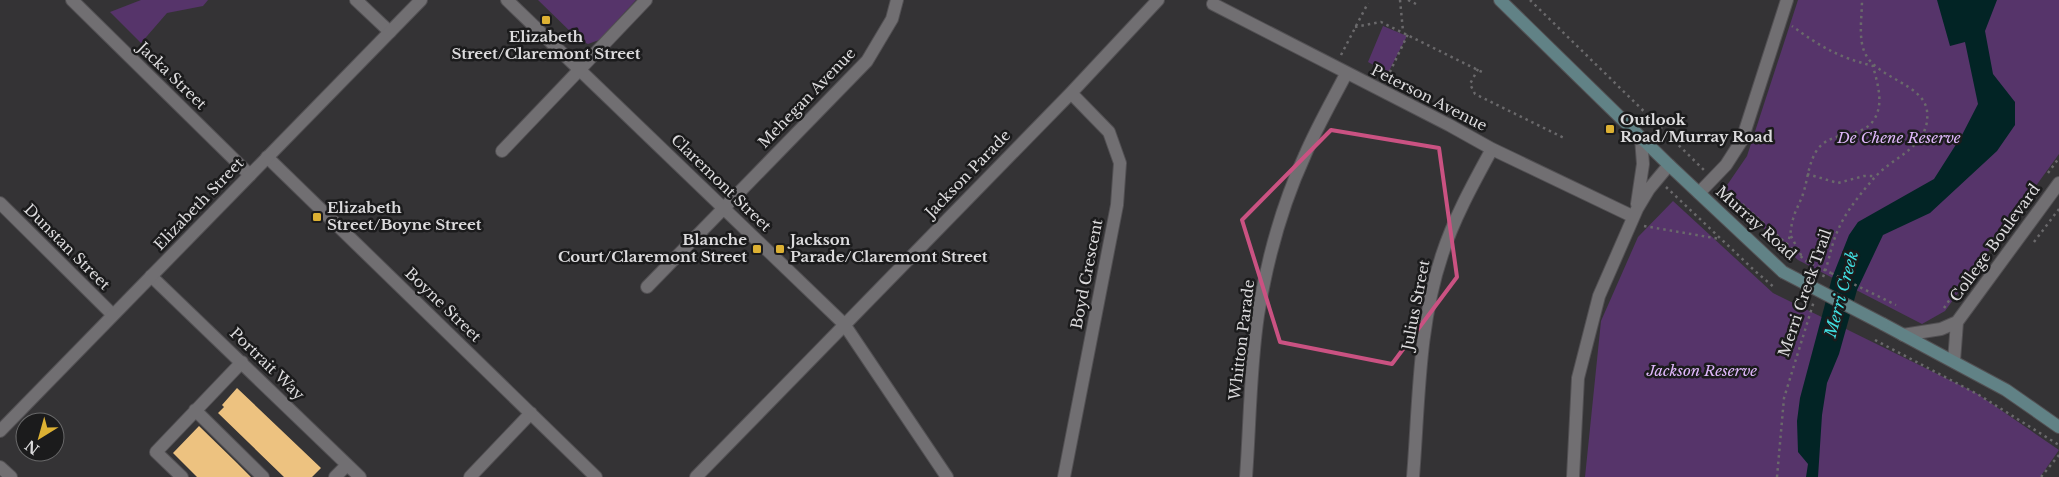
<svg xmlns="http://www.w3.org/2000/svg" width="2059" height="477" viewBox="0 0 2059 477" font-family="'Libre Baskerville',serif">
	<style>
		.green { fill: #56346a }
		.water { fill: #022425 }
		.building { fill: #edc280 }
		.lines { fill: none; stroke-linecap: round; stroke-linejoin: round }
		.minor-casing { stroke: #525053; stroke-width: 14 }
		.tertiary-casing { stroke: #525053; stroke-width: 14 }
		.secondary-casing { stroke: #525053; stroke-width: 14 }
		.path { stroke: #6a696b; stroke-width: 2.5; stroke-dasharray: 2.5 4; stroke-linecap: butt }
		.minor { stroke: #716f72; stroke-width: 12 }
		.tertiary { stroke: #716f72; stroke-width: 12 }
		.secondary { stroke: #618286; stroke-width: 12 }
		.secondary-bridge-casing { stroke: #525053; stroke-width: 14; stroke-linecap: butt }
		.path-bridge { stroke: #6a696b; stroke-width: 2.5; stroke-dasharray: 2.5 4; stroke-linecap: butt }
		.secondary-bridge { stroke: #618286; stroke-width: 12 }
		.marked { fill: none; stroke: #ca5282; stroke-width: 4; stroke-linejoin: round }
		.poi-dot { fill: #ddb133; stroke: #1b1b1c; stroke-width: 2 }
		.labels { text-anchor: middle; stroke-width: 5; stroke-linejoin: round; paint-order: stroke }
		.poi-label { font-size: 15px; font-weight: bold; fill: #dcdbdd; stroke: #1b1b1c; text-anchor: start }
		.street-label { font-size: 15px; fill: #dcdbdd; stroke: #1b1b1c }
		.park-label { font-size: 15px; font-style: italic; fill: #dfb7fa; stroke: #1b1b1c }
		.water-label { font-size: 16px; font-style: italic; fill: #40dee0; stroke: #1b1b1c }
	</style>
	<rect width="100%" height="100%" fill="#343335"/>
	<path class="green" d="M141,0H208L203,6L167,13L141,43L110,12Z
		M538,0H636L599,40L588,44L578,39Z
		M1798,0H2059V154L1945,311L1922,324L1798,260L1723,191L1747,156Z
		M1383,26L1407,36L1388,73L1368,62Z
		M1673,201L1773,293L1976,393L2059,450L2040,477H1585L1601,321L1638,237Z"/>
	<path class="water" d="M1937,0H1997L1985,31L1993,74L2015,102V125L1997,151L1930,213L1883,235L1857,290L1839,354L1827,383L1822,415L1818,477H1806L1808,464L1798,452L1797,421L1800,398L1832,278L1849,235L1858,222L1934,179L1962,135L1978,104L1965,42L1950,46Z"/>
	<path class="building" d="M237,388L321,468L312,477H284L218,413L224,407L222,405Z
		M199,426L237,463L251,477H197L173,453Z"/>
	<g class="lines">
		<defs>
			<path id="minor" d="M72,0L250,175
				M356,0L390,32
				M507,0L844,324L947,477
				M1213,4L1449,125L1492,149L1632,216
				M502,151L646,0
				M267,157L596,477
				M1699,193L1726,165L1742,140L1787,0
				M0,203L112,314
				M1637,204L1643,164L1641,138
				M151,276L360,477
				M647,287L867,61L892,19L897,0
				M1903,335L1941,329L1957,322L2059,183
				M1954,361L1957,322
				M195,410L263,477
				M0,467L11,477
				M182,477L156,452L242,362
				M335,477L347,465
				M470,477L531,413
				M696,477L1071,93L1158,0
				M1064,477L1117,205L1120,163L1109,132L1071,93
				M1246,477C1250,423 1250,368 1258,315C1267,260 1282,205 1305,155C1317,127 1332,101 1346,74
				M1413,477C1419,404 1418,326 1442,255C1454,218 1473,184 1492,149
				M1573,477L1578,378L1599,296L1637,209L1649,189L1669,165"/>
			<path id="tertiary" d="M0,431L421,0"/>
			<path id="secondary" d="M1500,0L1669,165L1783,272
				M1883,324L2006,390L2059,427"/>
		</defs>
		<use href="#minor" class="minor-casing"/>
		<use href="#tertiary" class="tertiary-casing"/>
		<use href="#secondary" class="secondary-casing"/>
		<path class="path" d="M1400,0L1403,31
			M1408,0L1416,4
			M1530,0L1704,170
			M1355,27L1381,22L1484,73
			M1341,55L1368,3
			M1478,69L1470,84L1475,94L1564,138
			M1387,78L1408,34
			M2048,173L2059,158
			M1807,174L1838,183L1864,176H1875
			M1666,187L1755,271L1775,288
			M1723,187L1806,261
			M1644,226L1720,239
			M1791,236L1802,257
			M2034,242L2059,209
			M1786,245C1792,235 1790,229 1793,219C1795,211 1800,203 1803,194C1808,179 1808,164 1817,150C1833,128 1862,141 1875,118C1884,102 1877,82 1873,66C1838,57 1821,47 1792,26
			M1831,273L1896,305
			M1823,277C1829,262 1831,245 1838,230C1846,211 1862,192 1875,177C1894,156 1931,146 1927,111C1924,84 1876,78 1865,53C1858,39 1862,16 1862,0
			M1944,308L1963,280L1982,264
			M1875,340L1979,395L2059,445
			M1777,477L1784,398L1814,301
			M2041,477L2059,455"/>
		<use href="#minor" class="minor"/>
		<use href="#tertiary" class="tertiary"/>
		<use href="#secondary" class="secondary"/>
		<defs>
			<path id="secondary-bridge" d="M1783,272L1883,324"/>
		</defs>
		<use href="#secondary-bridge" class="secondary-bridge-casing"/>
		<path class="path-bridge" d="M1806,261L1831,273"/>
		<use href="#secondary-bridge" class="secondary-bridge"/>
	</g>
	<path class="marked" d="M1331,130L1439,148L1457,277L1392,364L1280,342L1242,220Z"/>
	<g class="poi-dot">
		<rect x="541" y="15" width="10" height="10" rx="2.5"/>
		<rect x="1605" y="124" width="10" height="10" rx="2.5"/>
		<rect x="312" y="212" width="10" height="10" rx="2.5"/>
		<rect x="752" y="244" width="10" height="10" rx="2.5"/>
		<rect x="775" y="244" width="10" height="10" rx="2.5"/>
	</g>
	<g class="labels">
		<g class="poi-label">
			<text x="546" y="42" text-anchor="middle">Elizabeth<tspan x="546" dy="17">Street/Claremont Street</tspan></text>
			<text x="1620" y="125">Outlook<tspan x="1620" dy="17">Road/Murray Road</tspan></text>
			<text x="327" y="213">Elizabeth<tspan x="327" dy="17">Street/Boyne Street</tspan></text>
			<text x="747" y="245" text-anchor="end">Blanche<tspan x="747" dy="17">Court/Claremont Street</tspan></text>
			<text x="790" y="245">Jackson<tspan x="790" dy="17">Parade/Claremont Street</tspan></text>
		</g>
		<g class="street-label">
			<text transform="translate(172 76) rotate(44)" y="5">Jacka Street</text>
			<text transform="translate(807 98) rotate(-46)" y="5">Mehegan Avenue</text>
			<text transform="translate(1429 98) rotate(27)" y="5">Peterson Avenue</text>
			<text transform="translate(968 174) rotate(-46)" y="5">Jackson Parade</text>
			<text transform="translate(721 183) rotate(44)" y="5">Claremont Street</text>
			<text transform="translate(199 204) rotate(-46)" y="5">Elizabeth Street</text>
			<text transform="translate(1756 223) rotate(42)" y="5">Murray Road</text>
			<text transform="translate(1995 243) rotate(-54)" y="5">College Boulevard</text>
			<text transform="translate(67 247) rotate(45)" y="5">Dunstan Street</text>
			<text transform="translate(1087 274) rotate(-79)" y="5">Boyd Crescent</text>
			<text transform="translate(1805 293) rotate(-71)" y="5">Merri Creek Trail</text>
			<text transform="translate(443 305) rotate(44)" y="5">Boyne Street</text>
			<text transform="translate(1416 305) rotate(-79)" y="5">Julius Street</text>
			<text transform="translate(1242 340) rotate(-83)" y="5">Whitton Parade</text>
			<text transform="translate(267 364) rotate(44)" y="5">Portrait Way</text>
		</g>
		<g class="park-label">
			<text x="1899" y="143">De Chene Reserve</text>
			<text x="1702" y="376">Jackson Reserve</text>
		</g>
		<g class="water-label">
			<text transform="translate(1841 294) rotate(-75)" y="6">Merri Creek</text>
		</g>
	</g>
	<g transform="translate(40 437) rotate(217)"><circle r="24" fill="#1b1b1c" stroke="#686869"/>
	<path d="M0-4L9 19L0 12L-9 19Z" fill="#ddb133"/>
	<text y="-8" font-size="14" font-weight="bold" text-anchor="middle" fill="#dcdbdd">N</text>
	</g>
</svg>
